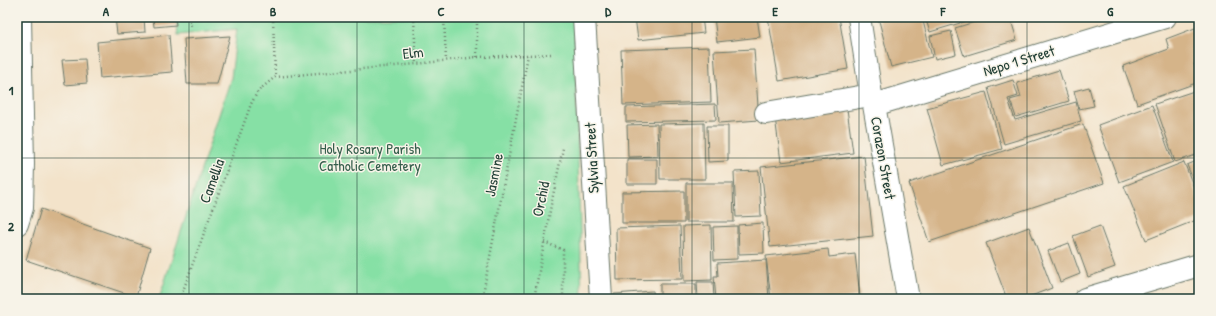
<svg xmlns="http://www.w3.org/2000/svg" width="1216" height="316" viewBox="0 0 1216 316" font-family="'Patrick Hand',sans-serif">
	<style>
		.green { fill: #86e0a5; stroke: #528e6c }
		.building { fill: #d5b489 }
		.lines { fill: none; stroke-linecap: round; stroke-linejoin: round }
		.minor-casing { stroke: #697768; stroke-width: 24 }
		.path { stroke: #697768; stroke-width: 2.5; stroke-dasharray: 1 3; stroke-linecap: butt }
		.minor { stroke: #fff; stroke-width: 22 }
		.grid { fill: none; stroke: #1f3d34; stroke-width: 1; stroke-opacity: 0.55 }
		.labels { text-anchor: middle; stroke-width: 3; stroke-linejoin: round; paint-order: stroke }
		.street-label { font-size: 15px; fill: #1f3d34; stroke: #f7f3e8 }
		.park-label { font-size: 15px; fill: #345e4b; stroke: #f7f3e8 }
		.neatline { fill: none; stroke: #1f3d34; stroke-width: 1.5 }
		.grid-label { font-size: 13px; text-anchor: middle; font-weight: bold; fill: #1f3d34 }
	</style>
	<rect width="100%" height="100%" fill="#f7f3e8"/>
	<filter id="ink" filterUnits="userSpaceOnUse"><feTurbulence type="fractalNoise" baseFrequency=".025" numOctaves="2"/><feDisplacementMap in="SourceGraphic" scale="8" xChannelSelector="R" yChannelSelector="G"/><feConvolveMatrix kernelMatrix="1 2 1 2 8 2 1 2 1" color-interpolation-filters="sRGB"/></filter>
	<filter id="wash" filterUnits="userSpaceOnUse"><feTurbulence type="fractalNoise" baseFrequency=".012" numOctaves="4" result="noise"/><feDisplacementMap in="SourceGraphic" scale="16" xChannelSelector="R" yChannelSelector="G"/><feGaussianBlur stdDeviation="0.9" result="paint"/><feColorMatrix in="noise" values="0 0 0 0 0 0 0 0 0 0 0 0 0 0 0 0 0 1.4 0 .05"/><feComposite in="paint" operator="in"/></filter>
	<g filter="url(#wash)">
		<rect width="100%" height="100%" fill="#f3e3ca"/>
		<path class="green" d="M176,17H574L582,299H159L231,78L237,29L178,35Z"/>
		<g id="blocks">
			<path class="building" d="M115,17H144L145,32L117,34Z
				M153,17H175L176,25L154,27Z
				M593,17H616V18L593,20Z
				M635,17H702L704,33L638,40Z
				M714,17H757L760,37L717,42Z
				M768,17H839L848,69L779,81Z
				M878,17H922L932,57L891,67Z
				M925,17H958L960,23L930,32Z
				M960,17H979L961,23Z
				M991,17H1010L1017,40L964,56L955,28Z
				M1195,28L1199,39V62L1194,64L1199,78V82L1137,104L1123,66L1169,49L1166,39Z
				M951,31L956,54L935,59L930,36Z
				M169,35L172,72L100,78L97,42Z
				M230,36L217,84H187L184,39Z
				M709,47L711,102L623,105L621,50Z
				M754,49L759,120L719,123L714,51Z
				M85,59L87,83L65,85L62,60Z
				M1059,70L1069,101L1016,117L1010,100L1021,97L1017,83Z
				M1013,80L1018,96L1008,99L1015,120L1076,102L1081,121L1004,144L988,88Z
				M1089,87L1094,106L1079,109L1074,91Z
				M1194,91L1199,104V154L1175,162L1155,104Z
				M986,92L1002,149L943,165L927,108Z
				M715,104L716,120L626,122V107Z
				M1152,105L1173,162L1119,182L1098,125Z
				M847,109L853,153L781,162L775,117Z
				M704,123L705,179H660L659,124Z
				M657,124L658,156L628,157L627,125Z
				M1083,124L1104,183L929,242L909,183Z
				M707,126H728V161L708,162Z
				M864,156L873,236L770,247L761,167Z
				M627,159H657V184H627Z
				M1199,160V194L1187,165Z
				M1184,162L1199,201V219L1146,240L1124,186Z
				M759,171L761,216L736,217L734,172Z
				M686,183H733L734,222H686Z
				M684,191V223H622V192Z
				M41,209L150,248L136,297L26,260Z
				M763,223L764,253L739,254L738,225Z
				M711,225L712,280L684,281L683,226Z
				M680,226L682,279L617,280L616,228Z
				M737,226V259L714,260L713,227Z
				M1100,226L1115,267L1088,277L1073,236Z
				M1029,227L1052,288L1023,299H1007L986,243Z
				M1069,243L1080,274L1060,282L1048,251Z
				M828,249L829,257L855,254L860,296L837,299H771L766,256Z
				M766,260L769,299H716L714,276H718L717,263Z
				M697,282H713L714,299H698Z
				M660,284H696V299H660Z
				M653,291L654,299H614V294Z
				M1199,293V299H1180Z"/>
		</g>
	</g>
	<g filter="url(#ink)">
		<use href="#blocks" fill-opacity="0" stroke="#697768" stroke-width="1"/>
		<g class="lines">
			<defs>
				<path id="minor" d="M584,17L601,299
					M859,17L871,95L874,105L908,299
					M874,105L1165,17
					M766,113L871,95
					M17,224L22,208L23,164L20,17
					M1085,299L1199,265"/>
			</defs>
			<use href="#minor" class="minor-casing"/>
			<path class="path" d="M189,17L191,26
				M273,17L275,77
				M414,17L416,64
				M444,17L446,61
				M477,57V17
				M275,77L416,64L477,57L553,54
				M544,242L563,250V299
				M180,299L251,104L258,91L275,77
				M482,299L528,55
				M534,299L551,205L563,148"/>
			<use href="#minor" class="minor"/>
		</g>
	</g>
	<path class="grid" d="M189,17V299M357,17V299M524,17V299M692,17V299M859,17V299M1027,17V299M17,158H1199"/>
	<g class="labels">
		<g class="street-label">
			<text transform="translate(413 53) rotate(-6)" y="5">Elm</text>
			<text transform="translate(1019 61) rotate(-17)" y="5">Nepo 1 Street</text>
			<text transform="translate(592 158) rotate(-93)" y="5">Sylvia Street</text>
			<text transform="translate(883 158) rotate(80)" y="5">Corazon Street</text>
			<text transform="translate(494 175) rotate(-79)" y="5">Jasmine</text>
			<text transform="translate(212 181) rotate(-70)" y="5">Camellia</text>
			<text transform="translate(541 199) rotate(-78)" y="5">Orchid</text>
		</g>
		<g class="park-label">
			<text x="370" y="154">Holy Rosary Parish<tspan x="370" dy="17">Catholic Cemetery</tspan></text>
		</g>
	</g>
	<rect width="1216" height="316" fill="none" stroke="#f7f3e8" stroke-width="44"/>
	<rect x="22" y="22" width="1172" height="272" class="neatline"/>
	<g class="grid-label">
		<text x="106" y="16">A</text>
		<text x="273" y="16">B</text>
		<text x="441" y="16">C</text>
		<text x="608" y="16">D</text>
		<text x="775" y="16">E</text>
		<text x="943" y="16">F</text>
		<text x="1110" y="16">G</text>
		<text x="11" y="95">1</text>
		<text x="11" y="231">2</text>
	</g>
</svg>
